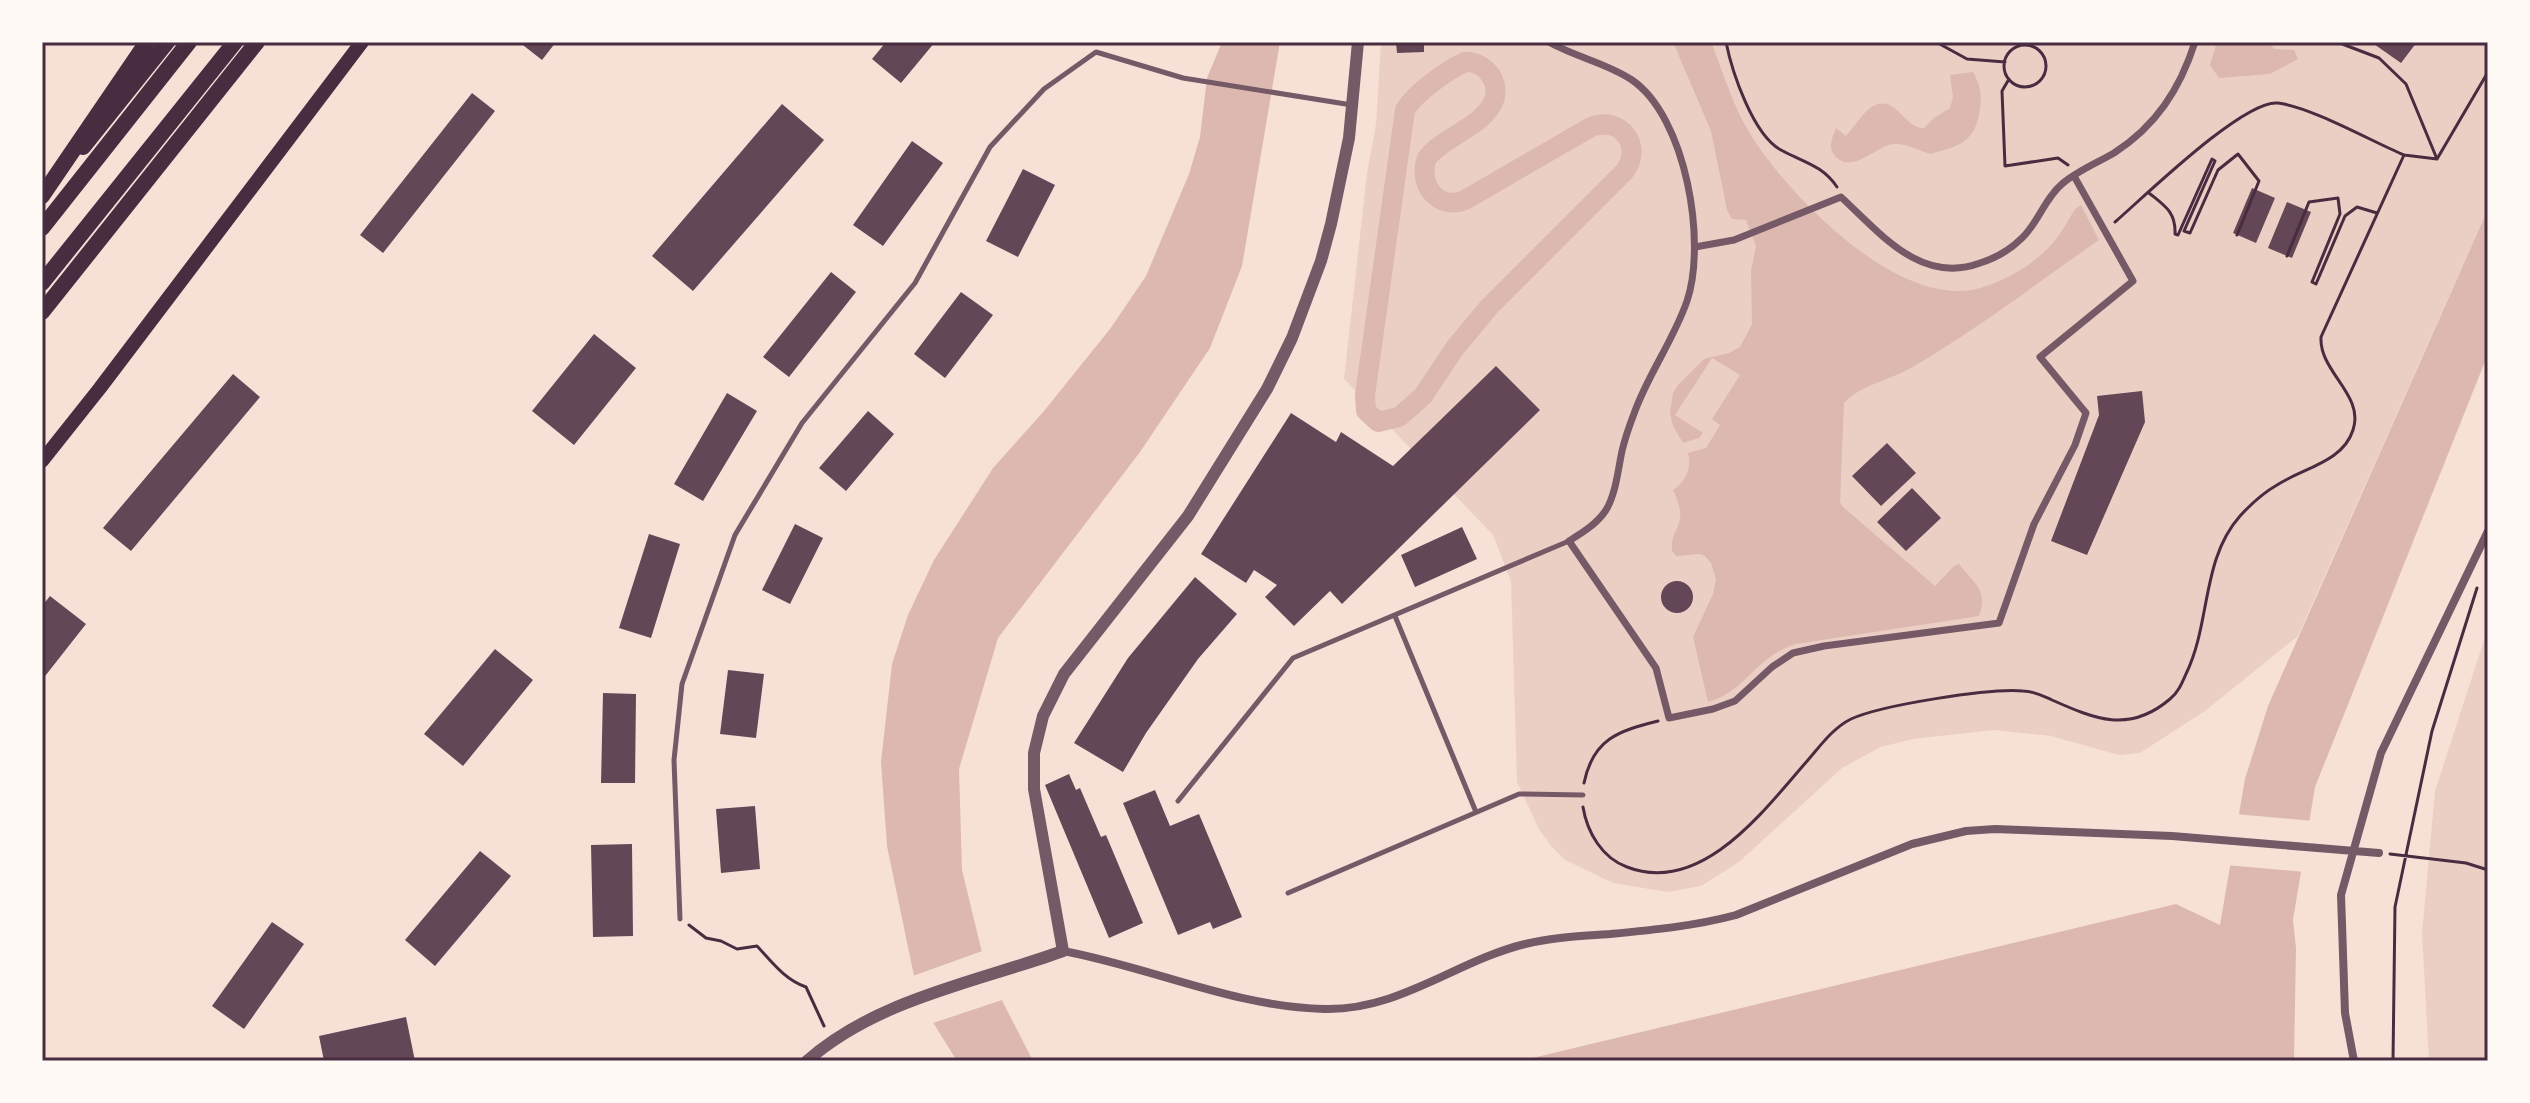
<svg xmlns="http://www.w3.org/2000/svg" width="2530" height="1103" viewBox="0 0 2530 1103" font-family="'DM Sans',sans-serif">
	<style>
		.green { fill: #ebcfc5 }
		.water { fill: #dcb8b0 }
		.pier { fill: #f7e1d7 }
		.lines { fill: none; stroke-linecap: round; stroke-linejoin: round }
		.canal { stroke: #dcb8b0; stroke-width: 20 }
		.building { fill: #644757 }
		.path { stroke: #4a2c40; stroke-width: 3 }
		.service { stroke: #755966; stroke-width: 5 }
		.pedestrian { stroke: #755966; stroke-width: 7 }
		.minor { stroke: #755966; stroke-width: 8 }
		.tertiary { stroke: #755966; stroke-width: 12 }
		.secondary { stroke: #4a2c40; stroke-width: 14 }
		.primary { stroke: #4a2c40; stroke-width: 16 }
		.trunk { stroke: #4a2c40; stroke-width: 16 }
		.neatline { fill: none; stroke: #4a2c40; stroke-width: 3 }
	</style>
	<rect width="100%" height="100%" fill="#f7e1d7"/>
	<path class="green" d="M1381,42H2488V209L2298,636L2205,711L2140,753L2119,755L2051,736L1994,730L1913,739L1881,747L1842,768L1739,862L1701,886L1668,892L1613,883L1565,860L1551,846L1539,829L1517,782L1511,581L1493,535L1344,379L1367,173L1376,124Z
		M2488,628V1061H2429L2422,933L2435,791Z"/>
	<path class="water" d="M1222,42H1280L1242,266L1210,348L1140,452L998,638L959,769L962,870L986,969L1033,1061H957L919,1000L887,846L881,762L892,664L908,615L934,560L993,468L1044,411L1110,329L1146,276L1189,174L1200,137L1207,78Z
		M1673,42H1711C1723,72 1732,104 1749,132C1786,193 1885,294 1961,291C1988,290 2024,271 2043,253C2057,241 2066,224 2075,209L2081,205L2099,240C2037,283 1975,331 1909,369C1889,380 1859,386 1844,403L1840,502L1843,507L1935,586L1954,566L1959,564C1974,583 1989,591 1979,616L1796,644C1754,657 1747,691 1708,702L1693,637L1713,594L1716,579L1711,563L1705,556L1700,554L1676,556L1672,551C1670,524 1691,528 1673,490C1686,481 1692,468 1688,453L1706,448L1720,425L1712,419L1740,375L1712,358L1675,415L1703,433L1699,438L1683,443L1673,426L1670,413L1673,393L1678,385L1704,359L1729,353L1740,347L1752,324L1751,271L1756,246L1746,220L1732,219L1727,210L1711,131Z
		M2217,42H2266L2275,49L2294,50L2298,59L2270,74L2219,78L2210,65Z
		M1973,72C1980,85 1982,93 1980,108C1976,141 1961,146 1930,154C1918,150 1906,143 1893,144C1876,146 1853,174 1836,157C1827,148 1832,138 1836,128L1846,136C1854,127 1863,112 1873,106C1897,94 1904,129 1924,128L1934,118L1950,108L1953,97L1950,75Z
		M2488,209V354L2315,787L2293,920L2296,948L2294,1061H1520L2176,904L2220,925L2245,779L2268,706Z"/>
	<path class="pier" d="M2235,814L2314,821L2305,872L2226,865Z
		M985,950L989,968L1005,999L930,1024L916,1001L910,977Z"/>
	<g class="lines">
		<path class="canal" d="M1465,62C1487,61 1504,86 1491,106C1477,129 1443,137 1427,158C1417,184 1438,211 1465,200L1591,127C1621,115 1644,147 1624,172L1489,307L1455,348L1423,396L1399,417L1378,422L1366,411L1365,395L1405,110C1414,94 1447,70 1465,62Z"/>
	</g>
	<path class="building" d="M519,42H556L542,60Z
		M886,42H935L901,83L872,59Z
		M1396,42H1424V52L1397,53Z
		M2371,42H2417L2401,63Z
		M472,93L495,111L383,253L360,235Z
		M782,104L824,140L693,291L652,256Z
		M912,141L943,163L883,246L853,225Z
		M1023,169L1055,185L1018,257L986,241Z
		M2252,188L2275,198L2256,243L2233,233Z
		M2287,202L2311,212L2292,258L2268,248Z
		M831,272L856,292L789,377L763,357Z
		M961,292L993,315L945,378L914,354Z
		M594,334L636,368L574,445L532,411Z
		M1496,366L1540,410L1342,604L1330,591L1294,626L1265,597L1277,585L1254,570L1246,583L1201,554L1291,413L1336,442L1341,432L1393,466Z
		M233,374L260,397L131,551L103,528Z
		M2142,391L2145,422L2087,555L2051,541L2099,415L2097,396Z
		M727,393L757,411L703,501L674,484Z
		M868,411L894,434L846,491L819,468Z
		M1887,443L1916,473L1881,506L1852,476Z
		M1912,488L1941,518L1906,551L1877,522Z
		M795,524L823,538L790,604L762,590Z
		M1462,527L1477,559L1415,587L1401,555Z
		M649,534L680,544L651,638L619,628Z
		M1195,577L1237,614L1198,659L1146,733L1123,772L1074,743L1128,658Z
		M1661 597a16 16 0 1 1 32 0a16 16 0 1 1-32 0Z
		M50,596L86,624L42,680V606Z
		M495,649L533,680L463,766L424,734Z
		M728,670L764,674L756,738L720,734Z
		M603,693L636,694L635,783H601Z
		M1069,774L1076,790L1080,788L1101,837L1106,835L1143,923L1109,938L1045,785Z
		M1155,790L1170,826L1199,814L1242,917L1213,929L1210,922L1178,935L1123,803Z
		M755,806L760,869L721,873L716,809Z
		M632,844L633,936L593,937L591,845Z
		M480,851L511,876L435,966L405,940Z
		M272,922L304,944L244,1029L212,1006Z
		M406,1017L415,1061H324L319,1036Z"/>
	<g class="lines">
		<path class="path" d="M1726,42C1732,72 1753,135 1781,150C1803,162 1822,165 1837,187
			M1936,42L1967,59L2005,62
			M2337,42L2379,58L2406,84L2437,159L2404,155
			M2004 66a21 21 0 1 1 42 0a21 21 0 1 1-42 0Z
			M2009,79L2002,91L2005,166L2058,158L2068,165
			M2437,159L2488,72
			M2149,193C2165,206 2176,212 2175,234L2178,235L2212,159L2215,161L2184,231L2190,233L2218,170L2238,154L2259,181L2237,235
			M2287,256L2309,202L2338,198L2340,214L2312,282L2316,284L2345,216L2357,207L2377,213
			M1584,783C1593,739 1618,731 1658,721
			M1583,807C1587,832 1602,858 1627,867C1702,896 1765,809 1808,760C1821,745 1833,728 1851,719C1882,705 1989,688 2023,691C2034,691 2043,696 2052,700C2095,719 2129,734 2170,699C2178,693 2182,683 2186,674C2211,623 2201,560 2240,516C2251,504 2263,493 2277,485C2303,468 2343,462 2353,430C2365,395 2319,372 2321,337L2404,155C2371,141 2311,107 2278,103C2244,99 2144,197 2115,222
			M2390,854L2466,863L2488,870
			M689,925L706,938L721,941L737,949L757,946C772,962 785,980 806,987L824,1026
			M2393,1061L2395,907L2432,731L2477,588"/>
		<path class="service" d="M1395,616L1476,812
			M1178,801L1293,658L1569,541
			M1288,893L1519,794L1583,795
			M680,919L674,760L682,684L735,535L802,423L915,283L990,147L1044,89L1096,52L1183,78L1352,105"/>
		<path class="pedestrian" d="M1549,42C1575,57 1607,63 1632,80C1686,117 1707,242 1687,301C1674,339 1649,373 1635,411C1630,424 1625,438 1622,451C1618,470 1616,493 1606,510C1597,524 1582,533 1569,541L1656,668L1669,718L1713,709L1735,701L1772,667L1793,653L1824,646L1999,623L2034,524L2075,445L2086,413L2040,357L2133,281L2074,176
			M1695,247L1734,240L1841,197C1880,233 1921,285 1980,263C1996,258 2010,250 2022,238C2038,223 2045,198 2062,184C2077,171 2097,163 2114,153C2156,126 2180,89 2195,42"/>
		<path class="minor" d="M1063,951C1150,967 1235,1007 1324,1009C1399,1011 1456,961 1525,944C1554,937 1581,936 1610,934C1653,930 1695,926 1736,915L1912,844L1966,831L1995,829L2172,836L2379,853
			M2354,1061L2345,1013L2341,895L2381,753L2488,531"/>
		<path class="tertiary" d="M807,1061C877,999 977,982 1063,951L1034,789V753L1043,716L1064,674L1188,516L1267,389L1292,338L1321,261L1331,224L1349,138L1358,42"/>
		<path class="secondary" d="M42,461L100,388L362,42"/>
		<path class="primary" d="M83,147L167,42
			M42,312L257,42"/>
		<path class="trunk" d="M42,196L147,42
			M42,228L189,42
			M42,283L235,42"/>
	</g>
	<rect width="2530" height="1103" fill="none" stroke="#fffaf5" stroke-width="88"/>
	<rect x="44" y="44" width="2442" height="1015" class="neatline"/>
</svg>
